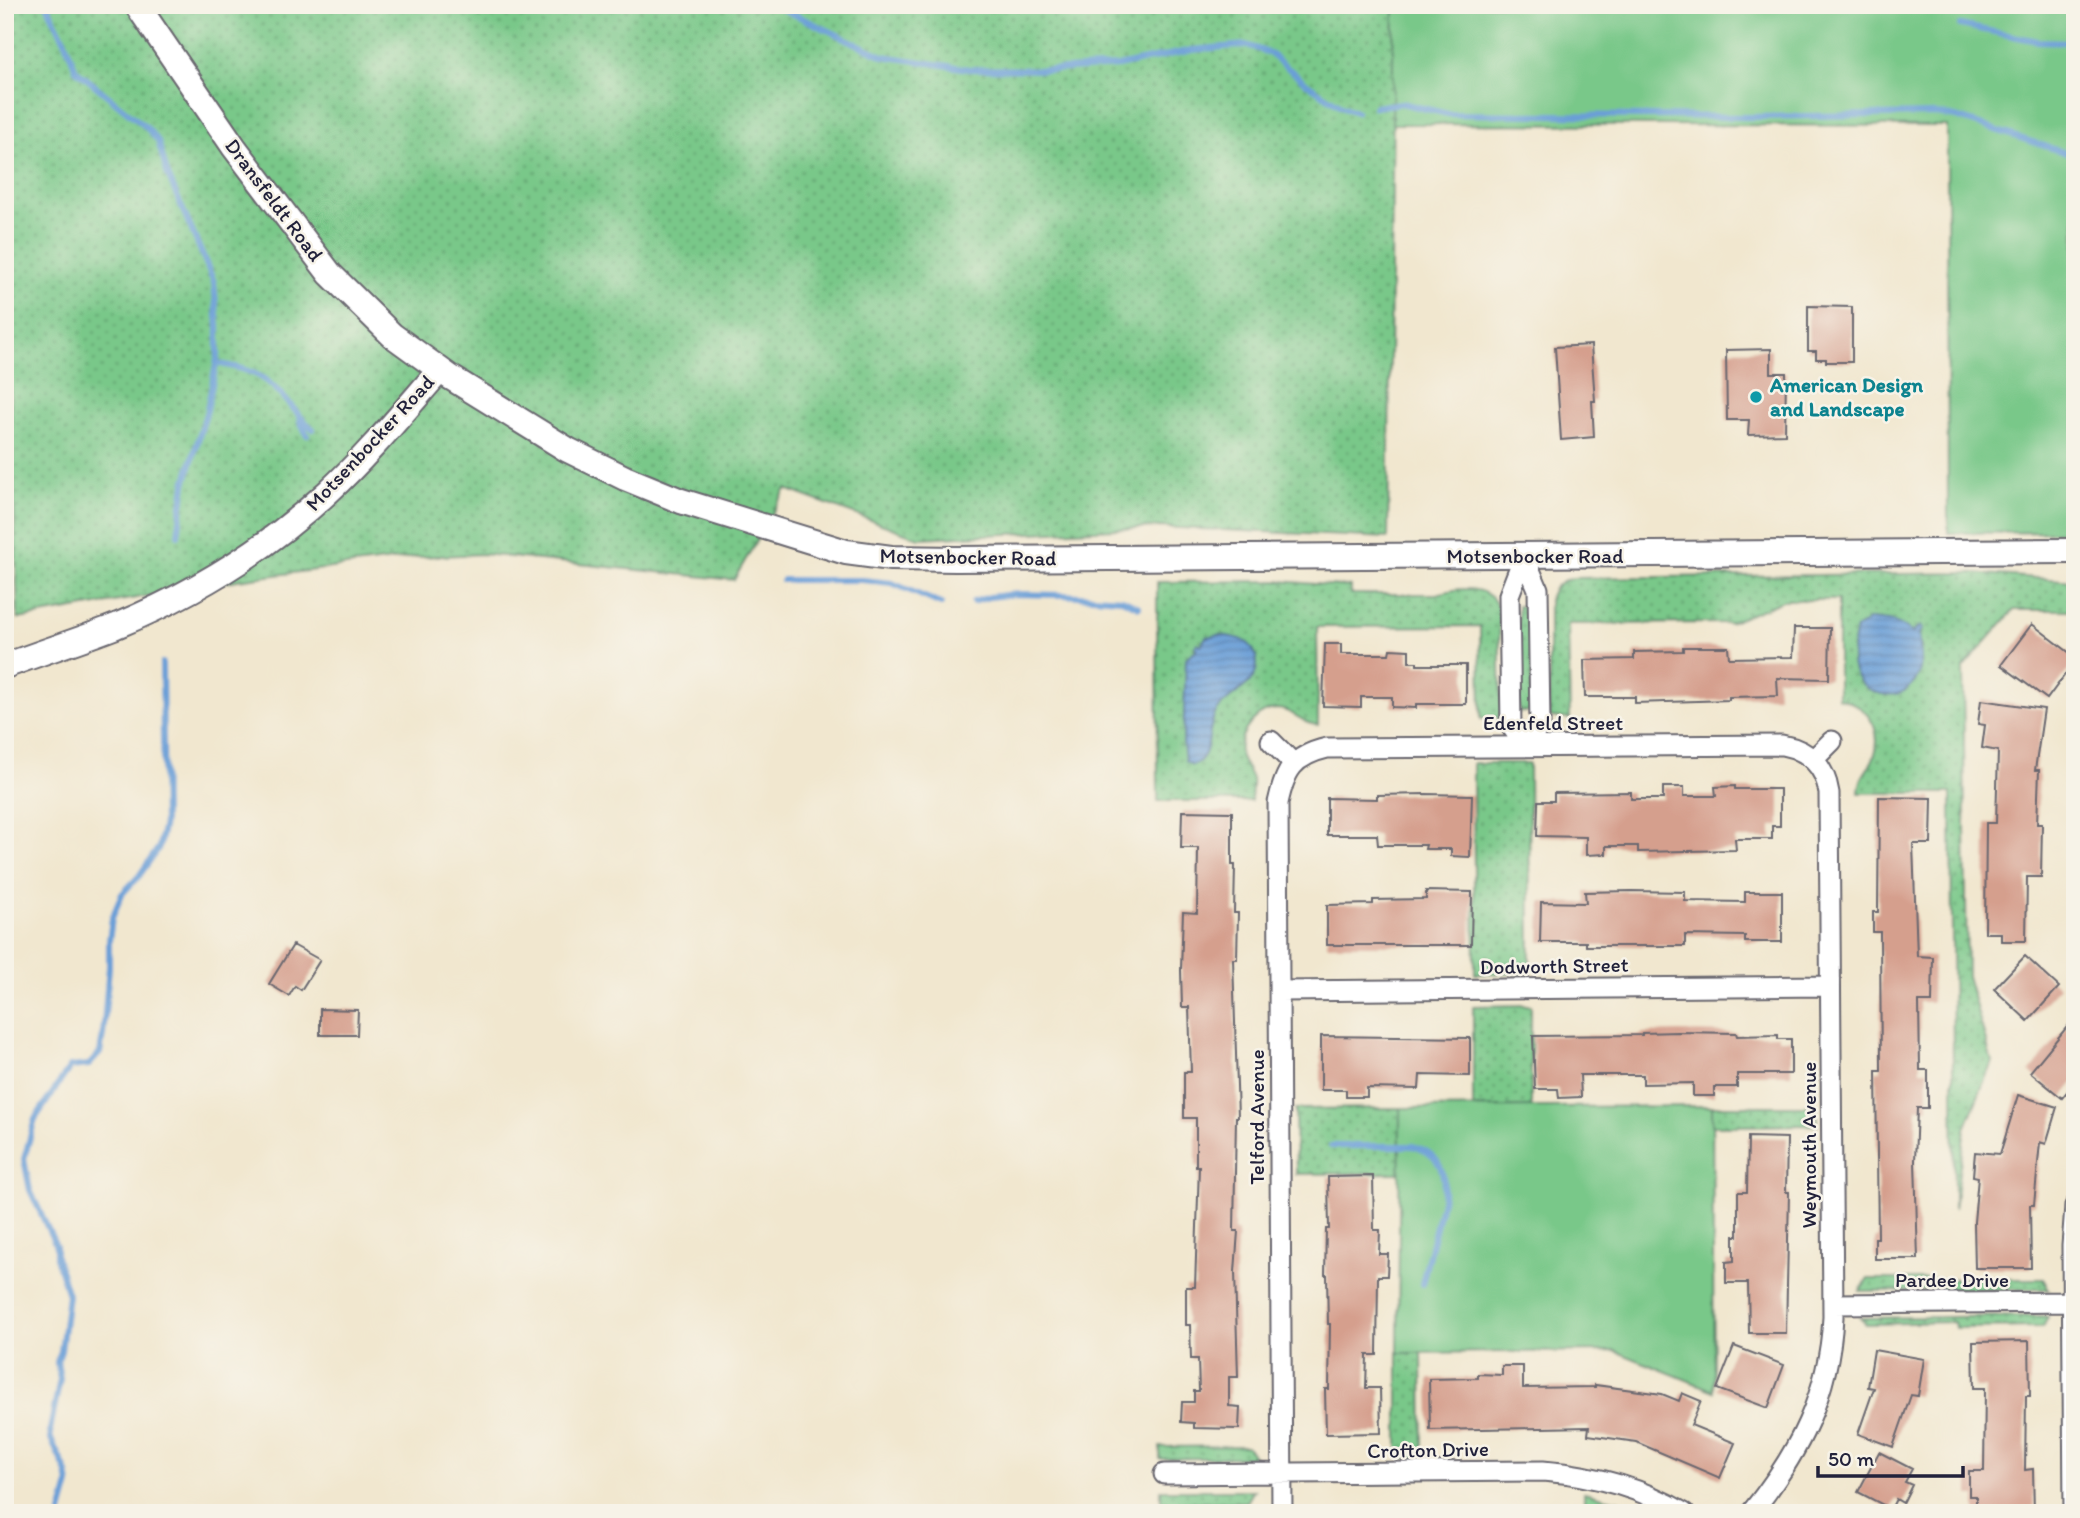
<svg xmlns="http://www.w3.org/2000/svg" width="2080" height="1518" viewBox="0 0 2080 1518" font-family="Itim,sans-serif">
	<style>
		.grass { fill: url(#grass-dots); stroke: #4e7562; stroke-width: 2 }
		.park { fill: #79c889; stroke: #4e7562; stroke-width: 2 }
		.water { fill: url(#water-rules); stroke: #466089; stroke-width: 2 }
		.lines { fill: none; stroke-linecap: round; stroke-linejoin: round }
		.stream { stroke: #6b9fd7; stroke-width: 6 }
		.building { fill: #d59f8d }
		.minor-casing { stroke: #6a676f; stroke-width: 23 }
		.major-casing { stroke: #6a676f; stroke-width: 28 }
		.minor { stroke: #fff; stroke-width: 19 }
		.major { stroke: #fff; stroke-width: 24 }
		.culture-dot { fill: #0f9aa8; stroke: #f7f3e8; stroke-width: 2.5 }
		.labels { text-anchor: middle; stroke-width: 5; stroke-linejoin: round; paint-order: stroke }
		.street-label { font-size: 21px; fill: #22223b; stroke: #f7f3e8 }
		.culture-label { font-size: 21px; font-weight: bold; fill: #0d838f; stroke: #f7f3e8; text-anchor: start }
	</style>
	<defs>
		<pattern id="grass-dots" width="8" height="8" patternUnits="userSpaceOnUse" patternTransform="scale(1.75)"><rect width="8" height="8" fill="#79c889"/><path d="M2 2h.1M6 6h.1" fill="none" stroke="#63a271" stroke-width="1.8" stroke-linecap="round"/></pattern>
		<pattern id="water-rules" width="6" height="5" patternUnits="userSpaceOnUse" patternTransform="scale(1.75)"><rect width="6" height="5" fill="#6b9fd7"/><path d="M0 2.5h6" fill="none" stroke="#5881b0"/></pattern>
	</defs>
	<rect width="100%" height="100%" fill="#f7f3e8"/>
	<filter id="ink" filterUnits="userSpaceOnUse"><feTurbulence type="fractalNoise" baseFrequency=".0143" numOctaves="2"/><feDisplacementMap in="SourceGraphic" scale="14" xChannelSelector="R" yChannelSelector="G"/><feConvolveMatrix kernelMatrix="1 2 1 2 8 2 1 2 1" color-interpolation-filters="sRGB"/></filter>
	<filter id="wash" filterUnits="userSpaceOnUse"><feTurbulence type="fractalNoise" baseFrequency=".00686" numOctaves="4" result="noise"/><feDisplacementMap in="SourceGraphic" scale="28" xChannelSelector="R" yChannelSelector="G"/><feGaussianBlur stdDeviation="1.57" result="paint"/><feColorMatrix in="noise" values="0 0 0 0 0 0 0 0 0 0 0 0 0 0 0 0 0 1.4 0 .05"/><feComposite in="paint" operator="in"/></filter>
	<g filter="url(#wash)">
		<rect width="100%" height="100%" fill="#f1e7cf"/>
		<path class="grass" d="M5,5H1394L1388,538L1159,527L919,538L786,489L734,580L483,554L416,557L237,580L18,619L5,239Z
			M1973,573L2074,581L2075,610H2014L1963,668L1967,976L1992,1062L1965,1129L1954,1209L1951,793H1859C1859,775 1868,772 1874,757C1884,728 1866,704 1838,698V600H1785L1729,623L1568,624L1570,719L1551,717L1549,714V600C1552,588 1560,580 1573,578Z
			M1280,581L1351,587V594H1437C1459,587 1491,583 1499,611L1501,710L1498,719L1493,716L1481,719L1480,626L1317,627L1318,725C1303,725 1294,710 1278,709C1257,709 1237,734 1240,754C1242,764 1249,770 1252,779C1253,785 1251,795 1251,801H1158L1157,582Z
			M1518,606H1531L1532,712H1519Z
			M1473,763H1529L1530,974H1475Z
			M1531,1005V1107H1473V1006Z
			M1712,1106H1817V1125L1712,1126Z
			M1400,1108V1173L1296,1174L1295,1109Z
			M1868,1279H2043L2049,1289L1860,1291Z
			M2044,1316L2048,1317L2043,1327L1955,1328L1954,1322L1866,1324L1860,1318Z
			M1398,1353H1422L1423,1458H1398Z
			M1247,1446L1254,1457L1160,1459V1447Z
			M1161,1490H1254L1247,1502L1161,1503Z
			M1584,1492L1619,1501L1651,1513H1584Z"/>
		<path class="park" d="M1394,5H2075V532L1948,533L1947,126L1392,124Z
			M1712,1106L1714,1391L1615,1351L1398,1353L1400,1108Z"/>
		<path class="water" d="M1870,619C1888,621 1898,620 1912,633L1920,626L1923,629L1919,634C1920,646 1923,660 1919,673C1908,706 1861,699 1853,668C1850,656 1853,641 1856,629Z
			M1218,635C1235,637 1252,638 1256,657C1263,687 1227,692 1215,714C1206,731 1213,759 1192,765L1185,761L1183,743L1186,658L1197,649L1195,647L1197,643L1201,645L1206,637Z"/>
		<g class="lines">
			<path class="stream" d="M47,5L65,41L76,70L146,127L158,141L167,173L214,282L218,326V355L207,410L185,484L178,535
				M774,5L883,56L969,69L1050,70L1118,66L1192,50L1246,45L1269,53L1309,85L1341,106L1356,112
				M1960,25L2037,41L2075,42
				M1375,107L1401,103L1448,114L1748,117L1935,114L1956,117L2075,156
				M216,363C234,367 253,370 268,382C285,395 296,415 313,429
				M300,421L307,435
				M783,580H862L892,583L941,604
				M973,602L989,597L1015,594L1064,595L1122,599L1139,607
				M1331,1146H1413C1457,1158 1443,1198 1435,1230C1431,1248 1426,1266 1422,1284
				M61,1513L69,1484L67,1473L51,1439L50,1430L60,1379L57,1362L61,1351L68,1295L56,1257V1246L30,1190L24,1159L35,1119L70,1067L89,1065L100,1053L103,1035L109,967V941L112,918L122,894L139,876L159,847L164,823L162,663"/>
		</g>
		<g id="blocks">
			<path class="building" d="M1808,306L1852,307V362H1826V359H1816V351H1808Z
				M1591,345L1595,401H1592L1594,437L1561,440L1555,347Z
				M1771,349V373H1786L1785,434L1748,435L1749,420H1727L1726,350Z
				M2032,624L2075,657V661L2047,699L2001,665Z
				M1794,628H1830L1829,679L1777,678L1778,696L1729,697V700L1635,703V697H1585L1584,660L1634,659V652L1683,651V647H1728L1729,658L1793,657Z
				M1325,644H1341V654H1389L1390,649L1409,650V662H1417V665H1466V704H1416V708L1392,707V697H1361V707L1323,706Z
				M1981,700L2044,709L2035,770H2039L2037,824H2042L2041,877H2027L2026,941H2001V933H1985L1986,823H1996L1998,751L1982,748L1985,725L1978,724Z
				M1735,786V789H1780V826H1772V839H1735L1736,850L1638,852V846H1606V854L1586,855V837L1537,836L1538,801H1554V793L1631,792V799H1663V787H1684V796H1716L1715,787Z
				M1426,794L1472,795L1470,857L1451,856V849H1425L1426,845H1378L1377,835H1327V798L1377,799V795Z
				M1879,797L1932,798L1931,844H1913L1917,956L1933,957L1932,1002H1919L1920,1070H1928V1108H1917L1915,1161L1918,1259H1875V1238H1878L1876,1071H1881L1880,932H1873V912H1878Z
				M1182,811L1232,812V865H1235L1234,913H1238L1237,959H1233L1238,1117H1236L1234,1231H1238L1235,1272L1238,1377H1229V1406L1240,1407L1239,1429L1194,1428V1423L1181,1422L1182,1402H1194V1391H1199L1198,1359H1191L1190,1325H1186V1287H1195L1199,1166H1196V1118H1184V1072H1191L1189,1007H1182L1181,970L1183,912L1197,913L1198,848H1181Z
				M1426,891L1472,892L1471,945H1327V905L1373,904V900L1426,899Z
				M1631,891L1685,892V901L1745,902V892H1782V942H1745V936L1685,935V946H1586V942H1540L1541,902L1586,903L1585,892Z
				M293,945L320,960L301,990L295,986L289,996L269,984Z
				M2025,956L2059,987L2028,1021L1994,989Z
				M320,1009L358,1010L357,1035H320Z
				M2075,1017V1082L2062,1098L2030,1072Z
				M1678,1032L1736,1033L1737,1036L1778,1035V1039H1791V1074H1737V1087H1714V1096H1693V1083L1643,1084V1075H1580L1581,1097L1559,1098L1558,1089H1535L1533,1036L1642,1035V1033Z
				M1321,1036L1470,1038V1076L1420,1075L1419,1089L1367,1088V1097H1346V1090H1321Z
				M2018,1095L2057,1107L2046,1144L2040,1142L2034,1205H2030L2031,1268H1975L1974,1222L1978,1177L1973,1176L1975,1152L2000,1154Z
				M1748,1137L1787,1138L1786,1192H1789L1786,1333H1749L1748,1283H1726V1262L1734,1261V1236H1738V1192H1747Z
				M1373,1176L1374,1230H1380L1379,1254H1388L1387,1276H1378L1377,1355H1367L1366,1388H1380L1381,1433L1326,1434L1325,1389H1329L1330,1324H1328L1327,1275H1325L1326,1229H1329L1328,1177Z
				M2029,1341L2030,1396H2026L2025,1470L2033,1469L2034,1513H1976V1496H1969V1471H1984L1985,1388H1974L1973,1342Z
				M1734,1346L1784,1365L1768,1408L1717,1389Z
				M1874,1350L1924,1359L1918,1396L1911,1395L1893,1447L1858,1434L1874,1388L1868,1387Z
				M1502,1366H1523V1388L1595,1387V1385L1662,1394L1679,1401L1682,1393L1701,1401L1691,1425L1735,1443L1720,1478L1636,1442L1588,1435L1589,1427L1430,1430L1429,1379L1478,1378V1374L1502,1375Z
				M1879,1452L1912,1469L1905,1482L1912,1485L1903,1503L1896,1499L1891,1509L1858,1492Z"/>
		</g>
	</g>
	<g filter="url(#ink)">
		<use href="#blocks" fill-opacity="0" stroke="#6a676f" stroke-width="2"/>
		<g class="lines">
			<defs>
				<path id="minor" d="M1524,556L1538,589L1540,725L1526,746L1511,726L1509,595Z
					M1271,741L1293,763
					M1814,759L1832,741
					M1279,991L1830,986
					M1833,1304L2072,1302
					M1164,1474L1543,1471C1593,1475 1640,1487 1684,1513
					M1282,1513L1278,803C1285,770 1293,756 1327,748L1782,745C1809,750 1825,766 1829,793L1833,1317C1829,1395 1799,1453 1751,1513
					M2074,1513L2072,1246L2075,1206"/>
				<path id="major" d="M137,5L234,147L330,274L392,335L450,377L568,450L625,478L681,501L846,552L891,558L956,559L2075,551
					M5,666C42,652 80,640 116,626C193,594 267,549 328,492C368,455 404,411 440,370"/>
			</defs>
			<use href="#minor" class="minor-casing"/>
			<use href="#major" class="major-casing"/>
			<use href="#minor" class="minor"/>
			<use href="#major" class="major"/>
		</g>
	</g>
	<circle class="culture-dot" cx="1756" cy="397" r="7"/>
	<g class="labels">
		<g class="street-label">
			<text transform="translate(274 200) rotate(53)" y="7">Dransfeldt Road</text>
			<text transform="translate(370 443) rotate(-47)" y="7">Motsenbocker Road</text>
			<text x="1535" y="563">Motsenbocker Road</text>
			<text transform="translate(968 557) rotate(1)" y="7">Motsenbocker Road</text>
			<text x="1553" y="730">Edenfeld Street</text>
			<text transform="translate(1554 966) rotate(-1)" y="7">Dodworth Street</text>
			<text transform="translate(1257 1117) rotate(-90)" y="7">Telford Avenue</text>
			<text transform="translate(1809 1145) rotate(-90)" y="7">Weymouth Avenue</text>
			<text x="1952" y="1287">Pardee Drive</text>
			<text transform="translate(1428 1450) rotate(-1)" y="7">Crofton Drive</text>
		</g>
		<g class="culture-label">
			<text x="1770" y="392">American Design<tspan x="1770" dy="24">and Landscape</tspan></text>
		</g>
	</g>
	<rect width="2080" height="1518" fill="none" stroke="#f7f3e8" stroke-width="28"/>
	<path d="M1818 1466v10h145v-10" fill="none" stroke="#22223b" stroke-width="3.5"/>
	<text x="1828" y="1466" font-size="21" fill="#22223b" stroke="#f7f3e8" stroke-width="5" paint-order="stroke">50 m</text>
</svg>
